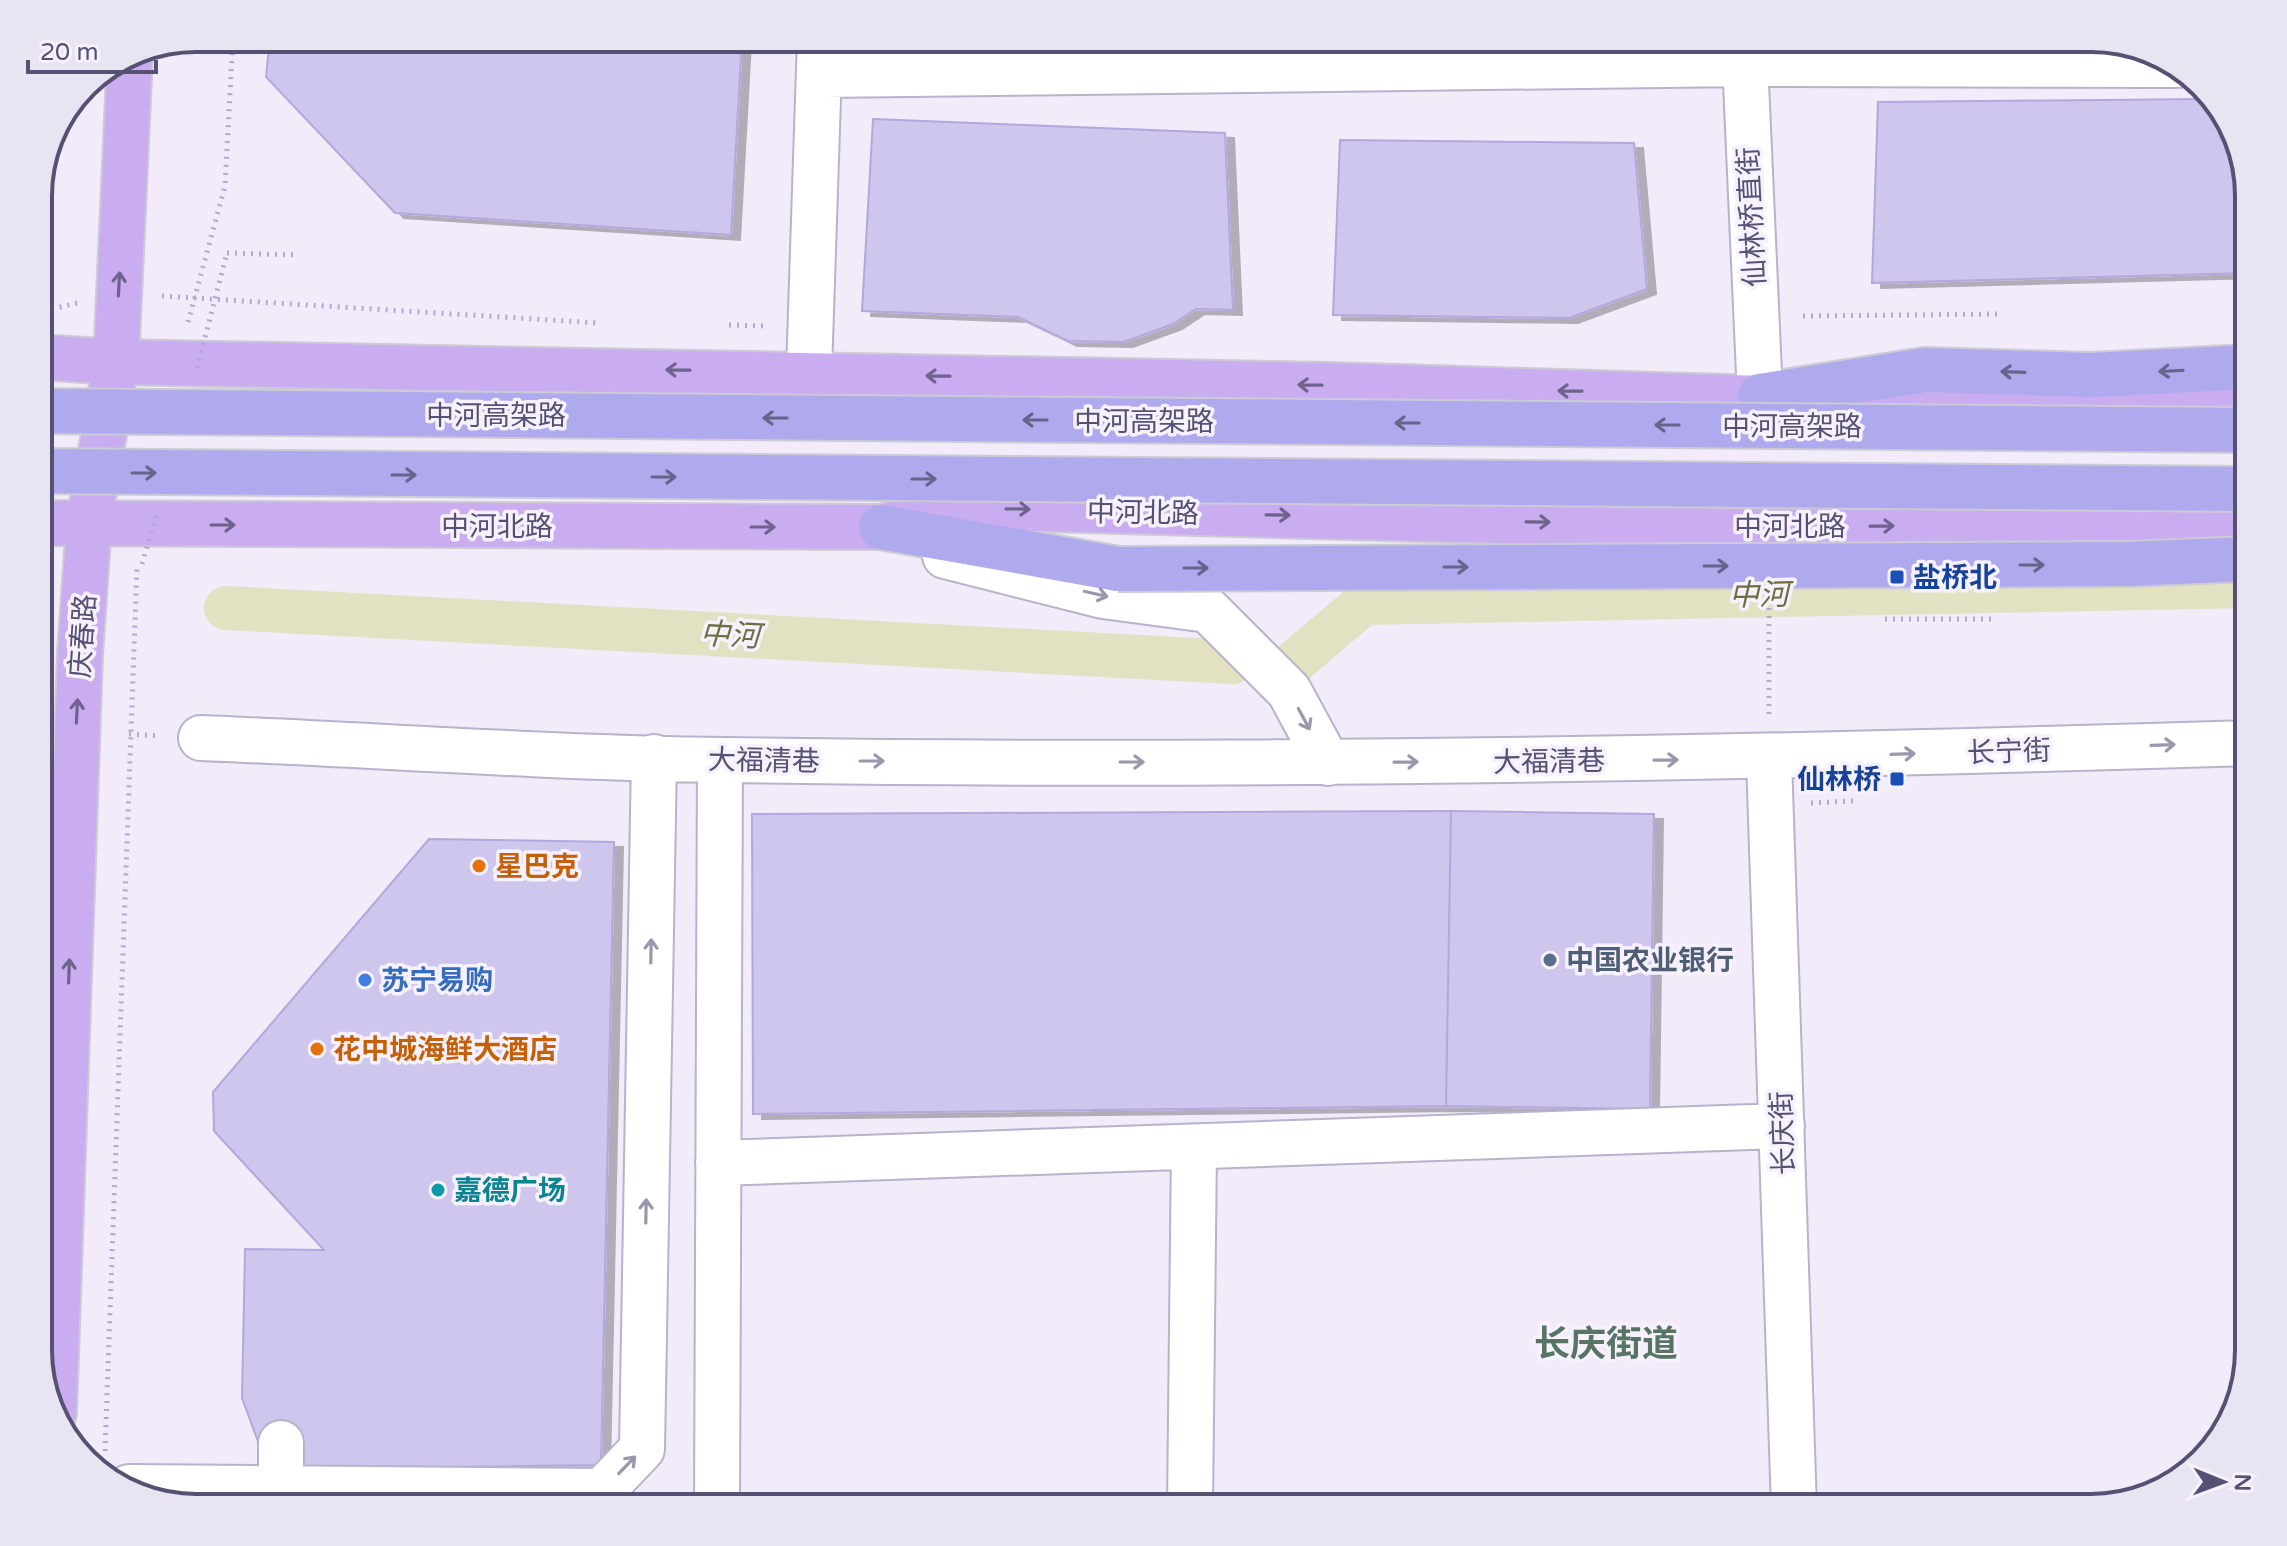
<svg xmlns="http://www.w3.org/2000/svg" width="2287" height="1546" viewBox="0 0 2287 1546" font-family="'Varela Round','Noto Sans SC',sans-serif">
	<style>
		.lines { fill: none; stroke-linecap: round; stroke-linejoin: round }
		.canal { stroke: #e2e1c1; stroke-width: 44 }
		.building { fill: #cec6ed; stroke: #b2a8dd; stroke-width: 2; filter: url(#shadow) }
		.minor-casing { stroke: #b8b2cc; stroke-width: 48 }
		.major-casing { stroke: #cccbd5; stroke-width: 48 }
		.highway-casing { stroke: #cccbd5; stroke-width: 48 }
		.path { stroke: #b1a9d2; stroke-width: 5; stroke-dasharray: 2 6; stroke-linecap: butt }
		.minor { stroke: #fff; stroke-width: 44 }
		.major { stroke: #caacf0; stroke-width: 44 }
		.highway { stroke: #afaaed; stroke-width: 44 }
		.highway-bridge-casing { stroke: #cccbd5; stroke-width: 48; stroke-linecap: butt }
		.path-bridge { stroke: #b1a9d2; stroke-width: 5; stroke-dasharray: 2 6; stroke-linecap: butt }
		.highway-bridge { stroke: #afaaed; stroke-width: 44 }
		.oneway { stroke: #6d638c }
		.oneway2 { stroke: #68638b }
		.oneway3 { stroke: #9a97ab }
		.transit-dot { fill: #1a4fb4; stroke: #f6f1fd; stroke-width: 3 }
		.food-dot { fill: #e8710a; stroke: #f6f1fd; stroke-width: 3 }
		.service-dot { fill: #5c6f8a; stroke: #f6f1fd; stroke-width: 3 }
		.shop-dot { fill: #3f7fe0; stroke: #f6f1fd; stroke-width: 3 }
		.culture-dot { fill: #0f9aa8; stroke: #f6f1fd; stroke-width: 3 }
		.labels { text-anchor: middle; stroke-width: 7; stroke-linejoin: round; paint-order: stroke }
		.street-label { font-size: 28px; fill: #565173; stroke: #f6f1fd }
		.transit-label { font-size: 28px; font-weight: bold; fill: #164399; stroke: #f6f1fd; text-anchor: start }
		.food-label { font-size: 28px; font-weight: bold; fill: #c56008; stroke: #f6f1fd; text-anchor: start }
		.service-label { font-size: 28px; font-weight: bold; fill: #4e5e75; stroke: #f6f1fd; text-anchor: start }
		.shop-label { font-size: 28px; font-weight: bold; fill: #366cbe; stroke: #f6f1fd; text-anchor: start }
		.culture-label { font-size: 28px; font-weight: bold; fill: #0d838f; stroke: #f6f1fd; text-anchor: start }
		.water-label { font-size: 30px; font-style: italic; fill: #6f6d43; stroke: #f6f1fd }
		.district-label { font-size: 36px; font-weight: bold; fill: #577464; stroke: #f6f1fd }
		.rim { fill: none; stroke: #565173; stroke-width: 4 }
	</style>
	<defs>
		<filter id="shadow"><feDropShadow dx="9" dy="5" stdDeviation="0" flood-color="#0004"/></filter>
	</defs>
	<rect width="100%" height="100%" fill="#f2ebfa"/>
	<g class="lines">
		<path class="canal" d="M226,608L1233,662
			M1291,665L1364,603L2249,586"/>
	</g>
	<path class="building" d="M270,38H742L731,235L395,213L266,77Z
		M2209,99L2232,126L2249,196V273L1872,283L1878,102Z
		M873,119L1225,133L1233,310L1196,309L1173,324L1124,342L1068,341L1018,317L862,311Z
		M1340,140L1634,143L1647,289L1569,318L1333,315Z
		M1451,811L1654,814L1650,1109L1446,1106Z
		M1451,811L1446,1106L753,1114L752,814Z
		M429,839L614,842L601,1465L297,1469L259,1444L242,1398L245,1249L324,1250L214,1131L213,1092Z"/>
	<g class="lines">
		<defs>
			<path id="minor" d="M1744,38L1760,396
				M822,75L1744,64L2178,65
				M809,372L820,38
				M945,556L1103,596L1208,610L1289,691L1328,763
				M201,738C375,745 551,758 725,760C1233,768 1741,759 2249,743
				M1769,759L1794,1508
				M718,1163L1782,1126
				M129,1487L602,1491L642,1449L654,757
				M281,1487V1443
				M717,1508L720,760
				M1190,1508L1194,1147"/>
			<path id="major" d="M38,357L116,362C519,369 923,375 1327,385C1634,393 1942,409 2249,399
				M38,523L881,527L971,507L1766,528L2249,519
				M54,1413L80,654L89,523L116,362L130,54"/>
			<path id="highway" d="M1760,396L1925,370L2091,375L2249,367
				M881,527L1118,569"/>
		</defs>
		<use href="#minor" class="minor-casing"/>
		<use href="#major" class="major-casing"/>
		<use href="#highway" class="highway-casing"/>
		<path class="path" d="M227,253L298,255
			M162,296L599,323
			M44,311L77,303
			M1803,316L1999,314
			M188,322L225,186L233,38
			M729,325L767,326
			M1769,608V714
			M1885,619H1994
			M129,734L159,736
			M1811,803L1853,801
			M105,1451L137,566"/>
		<use href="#minor" class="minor"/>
		<use href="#major" class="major"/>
		<use href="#highway" class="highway"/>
		<defs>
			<path id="highway-bridge" d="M38,411L2249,430
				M38,471L2249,489
				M1118,569L2127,564L2249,559"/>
		</defs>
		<use href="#highway-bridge" class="highway-bridge-casing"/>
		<path class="path-bridge" d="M197,368L227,253
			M142,564L157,513"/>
		<use href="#highway-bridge" class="highway-bridge"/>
	</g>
	<defs><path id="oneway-shaft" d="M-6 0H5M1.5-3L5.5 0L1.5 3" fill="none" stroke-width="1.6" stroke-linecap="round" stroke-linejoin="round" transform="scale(2)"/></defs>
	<g class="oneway">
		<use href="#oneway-shaft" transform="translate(119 284) rotate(-87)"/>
		<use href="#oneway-shaft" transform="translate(678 370) rotate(-179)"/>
		<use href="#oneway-shaft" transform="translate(938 376) rotate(-179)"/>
		<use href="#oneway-shaft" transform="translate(1310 385) rotate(-179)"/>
		<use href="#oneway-shaft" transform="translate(1570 391) rotate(-179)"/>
		<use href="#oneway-shaft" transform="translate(1018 509) rotate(1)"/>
		<use href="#oneway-shaft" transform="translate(1278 515) rotate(1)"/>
		<use href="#oneway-shaft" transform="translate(1538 522) rotate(1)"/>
		<use href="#oneway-shaft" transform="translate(223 525)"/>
		<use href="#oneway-shaft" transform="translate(1882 526) rotate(-1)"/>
		<use href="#oneway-shaft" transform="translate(763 527)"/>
		<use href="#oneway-shaft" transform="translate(77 711) rotate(-87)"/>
		<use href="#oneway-shaft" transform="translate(69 971) rotate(-88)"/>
	</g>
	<g class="oneway2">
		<use href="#oneway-shaft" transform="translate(2171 371) rotate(177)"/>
		<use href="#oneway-shaft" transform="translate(2013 372) rotate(-178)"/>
		<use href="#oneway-shaft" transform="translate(775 418) rotate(-180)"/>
		<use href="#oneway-shaft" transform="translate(1035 420) rotate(-180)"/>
		<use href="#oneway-shaft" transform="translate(1407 423) rotate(-180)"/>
		<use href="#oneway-shaft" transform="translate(1667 425) rotate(-180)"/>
		<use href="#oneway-shaft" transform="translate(144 473)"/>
		<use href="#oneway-shaft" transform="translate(404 475)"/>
		<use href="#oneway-shaft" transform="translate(664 477)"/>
		<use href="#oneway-shaft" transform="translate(924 479)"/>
		<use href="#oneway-shaft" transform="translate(2032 565)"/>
		<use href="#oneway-shaft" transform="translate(1716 566)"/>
		<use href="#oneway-shaft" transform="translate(1456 567)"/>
		<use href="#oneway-shaft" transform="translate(1196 568)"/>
	</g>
	<g class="oneway3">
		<use href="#oneway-shaft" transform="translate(1096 594) rotate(13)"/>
		<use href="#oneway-shaft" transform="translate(1304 719) rotate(62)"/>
		<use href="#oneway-shaft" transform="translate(2163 745) rotate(-2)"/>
		<use href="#oneway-shaft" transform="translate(1903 754) rotate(-2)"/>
		<use href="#oneway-shaft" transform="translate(1666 760) rotate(-1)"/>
		<use href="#oneway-shaft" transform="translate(872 761)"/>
		<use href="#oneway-shaft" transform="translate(1132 762)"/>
		<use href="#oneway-shaft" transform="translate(1406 762) rotate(-1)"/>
		<use href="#oneway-shaft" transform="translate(651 951) rotate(-89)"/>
		<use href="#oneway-shaft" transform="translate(646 1211) rotate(-89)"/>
		<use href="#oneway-shaft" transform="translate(627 1465) rotate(-46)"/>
	</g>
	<g class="transit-dot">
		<rect x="1889" y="569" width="16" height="16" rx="4"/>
		<rect x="1889" y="771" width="16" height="16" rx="4"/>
	</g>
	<g class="food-dot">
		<circle cx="479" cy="866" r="8"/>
		<circle cx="317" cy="1049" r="8"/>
	</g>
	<circle class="service-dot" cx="1550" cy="960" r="8"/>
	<circle class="shop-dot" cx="365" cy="980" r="8"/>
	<circle class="culture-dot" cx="438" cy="1190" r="8"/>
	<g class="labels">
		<g class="street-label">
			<text transform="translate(1751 217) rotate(-93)" y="10">仙林桥直街</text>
			<text x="496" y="425">中河高架路</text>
			<text x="1144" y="431">中河高架路</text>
			<text x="1792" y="436">中河高架路</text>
			<text transform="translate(1143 512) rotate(1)" y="10">中河北路</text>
			<text x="497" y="536">中河北路</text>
			<text x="1790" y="536">中河北路</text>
			<text transform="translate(82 636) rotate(-86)" y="10">庆春路</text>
			<text transform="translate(2009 751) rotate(-2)" y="10">长宁街</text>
			<text transform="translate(764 760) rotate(1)" y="10">大福清巷</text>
			<text transform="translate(1549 761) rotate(-1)" y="10">大福清巷</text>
			<text transform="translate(1782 1133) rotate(-92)" y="10">长庆街</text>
		</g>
		<g class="transit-label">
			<text x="1913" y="587">盐桥北</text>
			<text x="1881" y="789" text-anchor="end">仙林桥</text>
		</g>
		<g class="food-label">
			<text x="495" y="876">星巴克</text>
			<text x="333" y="1059">花中城海鲜大酒店</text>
		</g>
		<g class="service-label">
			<text x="1566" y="970">中国农业银行</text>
		</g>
		<g class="shop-label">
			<text x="381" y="990">苏宁易购</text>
		</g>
		<g class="culture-label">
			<text x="454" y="1200">嘉德广场</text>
		</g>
		<g class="water-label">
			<text transform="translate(1759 595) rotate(-1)" y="10">中河</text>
			<text transform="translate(730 635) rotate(3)" y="10">中河</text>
		</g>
		<g class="district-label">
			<text x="1606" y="1356">长庆街道</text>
		</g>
	</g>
	<path d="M0 0H2287V1546H0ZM196 52H2091A144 144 0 0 1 2235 196V1350A144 144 0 0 1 2091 1494H196A144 144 0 0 1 52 1350V196A144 144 0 0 1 196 52Z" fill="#e9e4f2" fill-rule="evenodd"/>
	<path class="rim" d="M196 52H2091A144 144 0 0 1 2235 196V1350A144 144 0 0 1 2091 1494H196A144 144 0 0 1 52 1350V196A144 144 0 0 1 196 52Z"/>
	<g transform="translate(2223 1482) rotate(91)" stroke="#f6f1fd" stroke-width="6" paint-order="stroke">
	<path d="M0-6L14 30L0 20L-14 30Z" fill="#565173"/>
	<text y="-12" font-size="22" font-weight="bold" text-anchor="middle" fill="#565173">N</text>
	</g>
	<path d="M28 60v12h128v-12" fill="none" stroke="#565173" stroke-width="4"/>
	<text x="40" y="60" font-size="24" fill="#565173" stroke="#f6f1fd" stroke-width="6" paint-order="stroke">20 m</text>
</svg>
